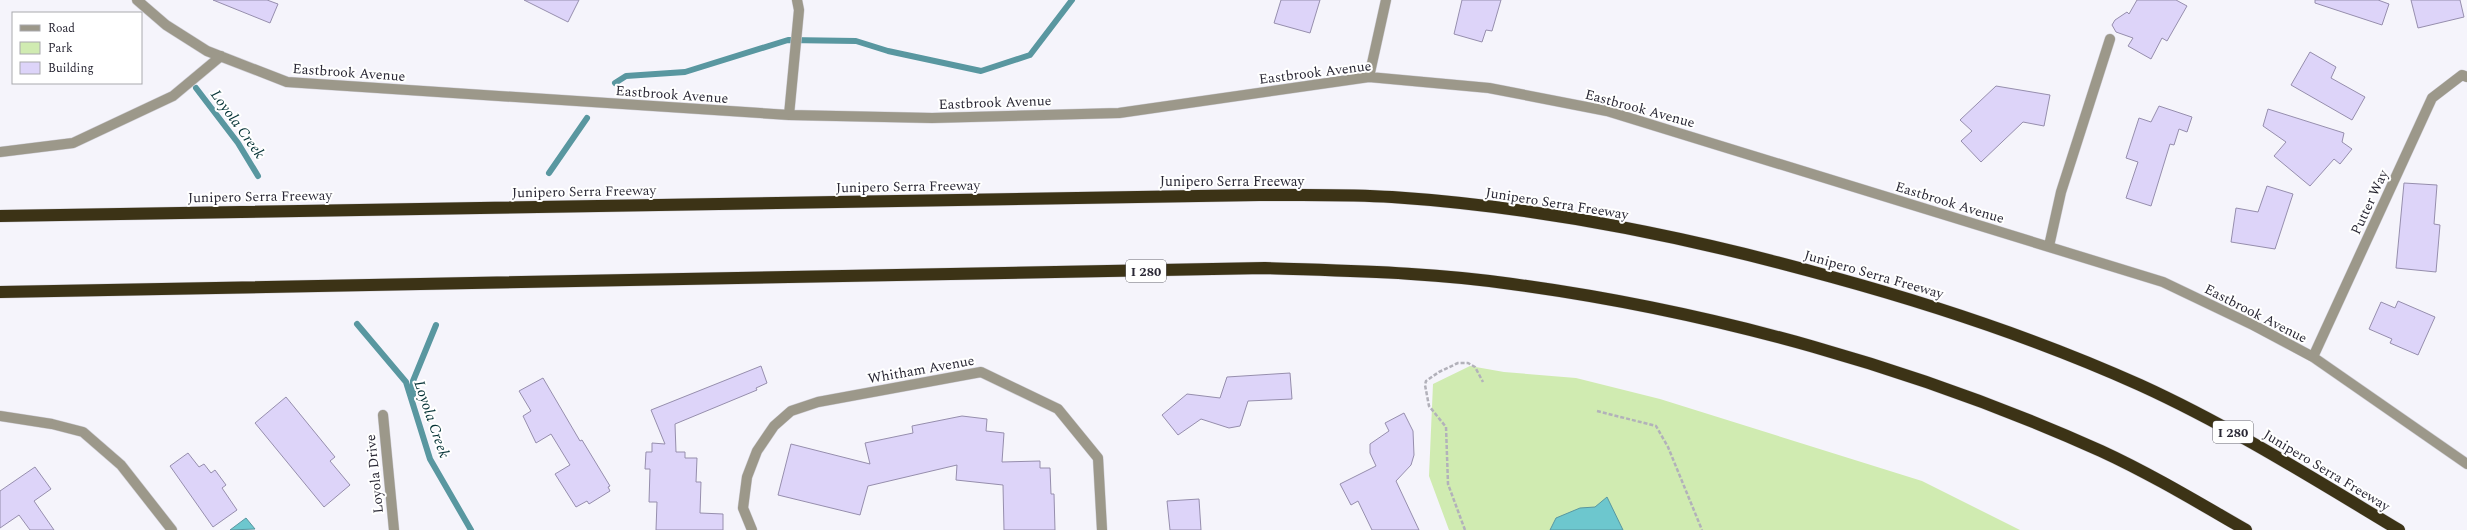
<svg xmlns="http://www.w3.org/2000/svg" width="2467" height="530" viewBox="0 0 2467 530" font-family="Spectral,serif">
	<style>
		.green { fill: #d0ebb1 }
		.water { fill: #6dc7ce; stroke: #5997a0 }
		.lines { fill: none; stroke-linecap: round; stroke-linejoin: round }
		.stream { stroke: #5997a0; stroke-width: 6 }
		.building { fill: #ddd4f9; stroke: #968ead }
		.minor-casing { stroke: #d0cfd7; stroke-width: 11 }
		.highway-casing { stroke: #d0cfd7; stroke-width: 13 }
		.path { stroke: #b2b1ba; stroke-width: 2.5; stroke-dasharray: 4 2; stroke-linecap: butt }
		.minor { stroke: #9c988a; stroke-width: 10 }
		.highway { stroke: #3c3316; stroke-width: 12 }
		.labels { text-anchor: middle; stroke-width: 4; stroke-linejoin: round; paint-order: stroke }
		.shield { fill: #fff; stroke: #696871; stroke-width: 1 }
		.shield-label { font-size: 13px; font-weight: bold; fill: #292734 }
		.street-label { font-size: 14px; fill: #292734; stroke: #fff }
		.water-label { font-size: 15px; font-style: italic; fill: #033134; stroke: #fff }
	</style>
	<rect width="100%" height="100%" fill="#f5f4fb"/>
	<path class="green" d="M1470,366L1504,372L1576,378L1660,399L1922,481L2020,530H1449L1429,476L1433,384Z"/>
	<path class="water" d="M1607,497L1623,530H1550L1556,518L1580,508L1595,507Z
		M246,518L255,529L230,530Z"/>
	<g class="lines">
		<path class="stream" d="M615,83L626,76L685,72L788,40L856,41L888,51L981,71L1030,55L1072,0
			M196,88L238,143L258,176
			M549,173L587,118
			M357,324L406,382L430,459L471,530
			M413,395V381L436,325"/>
	</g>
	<path class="building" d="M213,0H267L278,4L270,23Z
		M524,0H579L568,22Z
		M1281,0H1320L1310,33L1274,23Z
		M1462,0H1501L1492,31L1486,30L1482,42L1454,34Z
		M2137,0H2176L2187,6L2167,41L2162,38L2151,59L2128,46L2133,38L2116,32L2112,25L2115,20L2127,12L2129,14Z
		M2315,0H2378L2389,4L2382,25L2315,3Z
		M2411,0H2460L2464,17L2418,28Z
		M2310,52L2336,67L2331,78L2365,97L2352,120L2291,85Z
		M1996,86L2050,95L2044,126L2023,122L1981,162L1961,141L1972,131L1960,120Z
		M2159,106L2192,117L2187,132L2179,129L2174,145L2170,144L2151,206L2126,198L2138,162L2126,158L2139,118L2151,122Z
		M2268,109L2344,133L2342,142L2352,149L2340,164L2334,159L2310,186L2274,156L2286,142L2263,126Z
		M2404,183L2437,185L2434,224L2440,225L2436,272L2396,268Z
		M2267,186L2293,194L2275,249L2231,242L2236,208L2258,212Z
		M2398,301L2435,317L2418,355L2390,343L2392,339L2369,329L2381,302L2395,308Z
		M761,366L767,383L756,388L757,390L675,424L676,452H685V458H697L696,482H701L700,513L723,514V530H656L657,502H649L650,469H645L646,452H652V443L665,444L651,410Z
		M1290,373L1292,399L1248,401L1240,426L1229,428L1201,419L1178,435L1162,415L1187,394L1220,398L1227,377Z
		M543,378L580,441L582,440L610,486L608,487L610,491L589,504L587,501L576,507L555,474L570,465L551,434L536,443L523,416L531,411L519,391Z
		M286,397L335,457L330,461L350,485L324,507L255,423Z
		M1404,413L1413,431L1414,455L1411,465L1396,481L1419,530H1372L1358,501L1351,505L1340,484L1376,466L1370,453V444L1389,431L1385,423Z
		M962,416L987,419L986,431L1004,433L1002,462L1040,461V468H1050L1051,494H1054L1055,530H1004L1003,485L956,480L957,465L868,486L860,515L778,495L791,444L870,464L865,443L913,433L912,426Z
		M188,453L199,467L204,464L211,473L215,470L226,485L222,488L237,510L213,527L170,466Z
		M35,467L51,489L34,501L54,530H30L19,515L0,528V491Z
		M1199,499L1201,530H1170L1167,501Z"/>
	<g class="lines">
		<defs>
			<path id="minor" d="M137,0L166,25L207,51L287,82L789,115L932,118L1119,113L1369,77L1489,88L1607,111L2163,282L2253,325L2313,357L2467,464
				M1369,77L1386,0
				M789,115L799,10L797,0
				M0,152L73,143L173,96L221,56
				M2049,246L2061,192L2110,39
				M2313,357L2432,98L2462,75L2467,77
				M383,415L394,530
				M0,416L52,424L83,432L121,465L172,530
				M752,530L743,508L747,477L757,451L774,426L791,411L818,402L981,372L1058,409L1098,458L1102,530"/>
			<path id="highway" d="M0,216L1259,195C1303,195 1348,194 1392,197C1541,207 1689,237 1832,277C1938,306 2040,340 2140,385C2230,426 2314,479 2399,530
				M0,292L1265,268C1347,271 1430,272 1512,284C1712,311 1917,368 2101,451C2151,474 2199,503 2246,530"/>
		</defs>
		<use href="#minor" class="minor-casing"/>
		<use href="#highway" class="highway-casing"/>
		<path class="path" d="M1597,411L1656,426L1668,447L1702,530
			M1465,530L1448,484L1446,427L1429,406L1425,385L1426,381L1439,372L1458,363H1468L1475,367L1483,382"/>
		<use href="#minor" class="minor"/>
		<use href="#highway" class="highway"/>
	</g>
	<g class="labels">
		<g class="shield">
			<rect x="1126" y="260" width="40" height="22" rx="3"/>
			<rect x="2213" y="421" width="40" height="22" rx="3"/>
		</g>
		<g class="shield-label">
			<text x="1146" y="276">I 280</text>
			<text x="2233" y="437">I 280</text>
		</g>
		<g class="street-label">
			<text transform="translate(349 72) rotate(4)" y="5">Eastbrook Avenue</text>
			<text transform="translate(1315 72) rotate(-7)" y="5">Eastbrook Avenue</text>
			<text transform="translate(672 94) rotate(4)" y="5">Eastbrook Avenue</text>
			<text transform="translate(995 102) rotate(-2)" y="5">Eastbrook Avenue</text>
			<text transform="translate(1640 108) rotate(15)" y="5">Eastbrook Avenue</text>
			<text x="1232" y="186">Junipero Serra Freeway</text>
			<text transform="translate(908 186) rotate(-1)" y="5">Junipero Serra Freeway</text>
			<text transform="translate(584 191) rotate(-1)" y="5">Junipero Serra Freeway</text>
			<text transform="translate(260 196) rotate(-1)" y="5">Junipero Serra Freeway</text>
			<text transform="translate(1950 202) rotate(17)" y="5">Eastbrook Avenue</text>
			<text transform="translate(2369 202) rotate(-65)" y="5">Putter Way</text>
			<text transform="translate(1557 203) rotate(9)" y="5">Junipero Serra Freeway</text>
			<text transform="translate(1874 274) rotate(16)" y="5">Junipero Serra Freeway</text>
			<text transform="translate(2256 313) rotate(27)" y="5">Eastbrook Avenue</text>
			<text transform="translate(921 369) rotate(-10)" y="5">Whitham Avenue</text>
			<text transform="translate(2327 470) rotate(31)" y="5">Junipero Serra Freeway</text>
			<text transform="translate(374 474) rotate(-96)" y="5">Loyola Drive</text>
		</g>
		<g class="water-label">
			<text transform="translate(238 124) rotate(54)" y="5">Loyola Creek</text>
			<text transform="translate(432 419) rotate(71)" y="5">Loyola Creek</text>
		</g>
	</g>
	<rect x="12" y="12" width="130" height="72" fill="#ffffff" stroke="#a9a9ae"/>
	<rect x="20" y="25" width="20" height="6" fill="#9c988a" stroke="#a9a9ae"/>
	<text x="48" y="32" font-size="12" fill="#292734">Road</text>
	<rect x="20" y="42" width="20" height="12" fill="#d0ebb1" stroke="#a9a9ae"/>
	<text x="48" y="52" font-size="12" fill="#292734">Park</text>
	<rect x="20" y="62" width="20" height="12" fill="#ddd4f9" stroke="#a9a9ae"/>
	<text x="48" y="72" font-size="12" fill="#292734">Building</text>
</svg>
